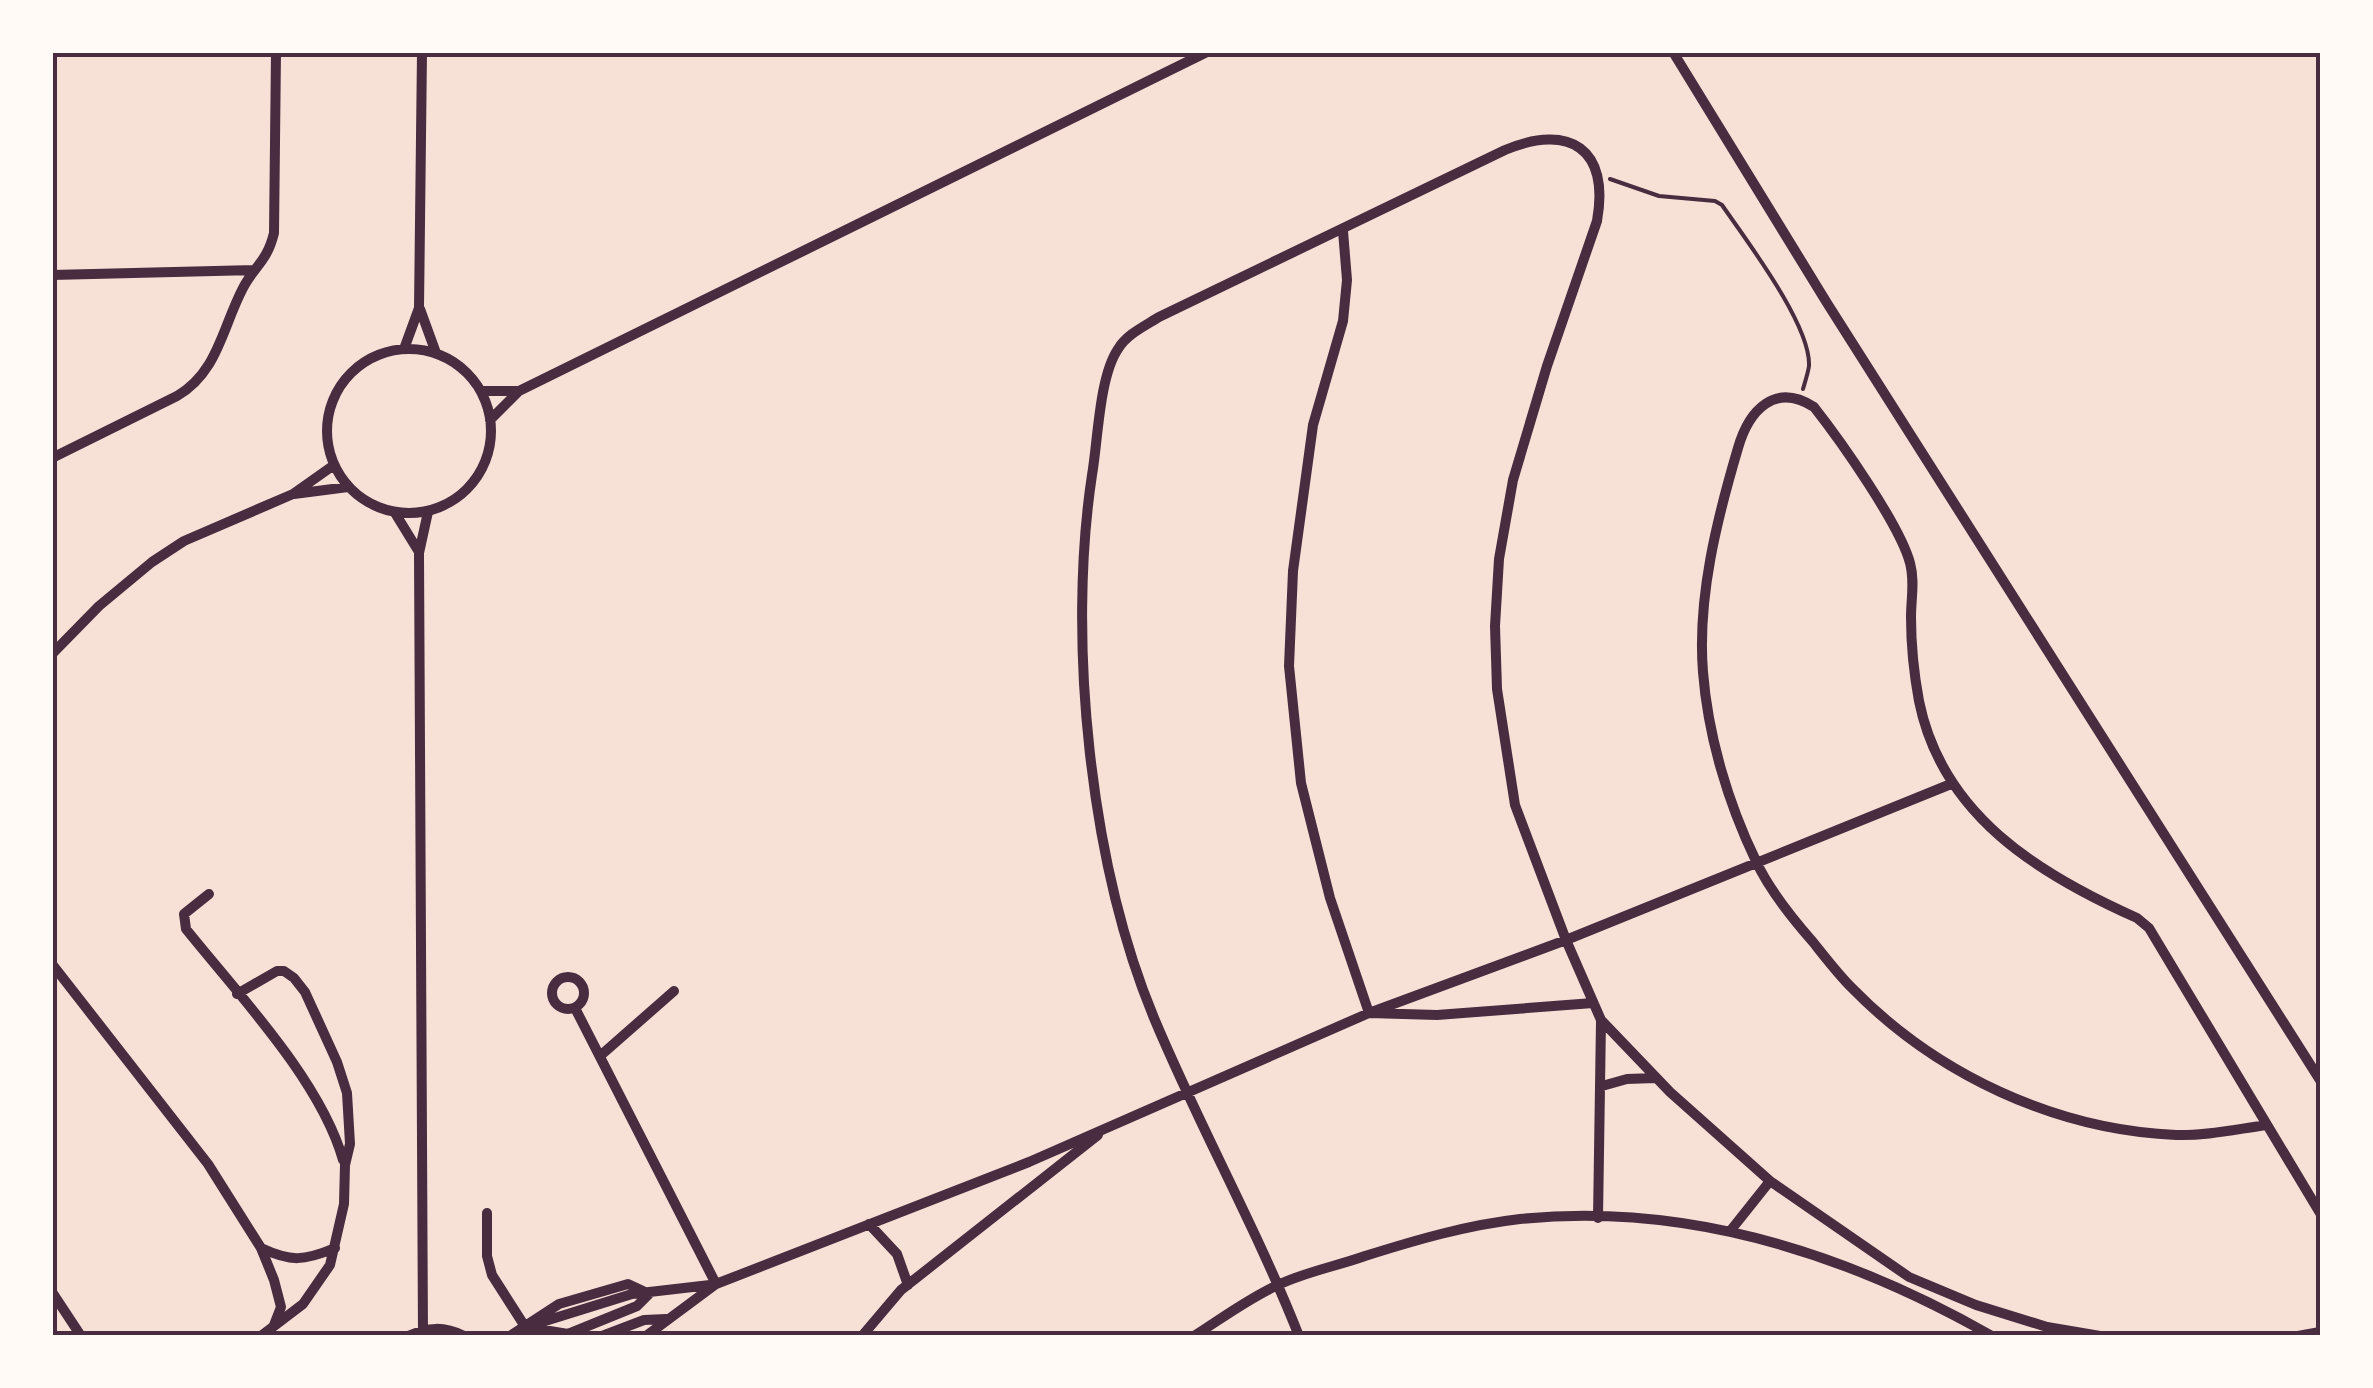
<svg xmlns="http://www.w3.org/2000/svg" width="2373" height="1388" viewBox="0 0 2373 1388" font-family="Literata,serif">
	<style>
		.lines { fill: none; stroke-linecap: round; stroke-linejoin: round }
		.path { stroke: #4a2c40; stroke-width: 4 }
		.minor { stroke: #4a2c40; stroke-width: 10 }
		.neatline { fill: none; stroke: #4a2c40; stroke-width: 4 }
	</style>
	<rect width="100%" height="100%" fill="#f7e1d7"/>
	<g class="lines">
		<path class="path" d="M1610,179L1659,196L1715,201L1722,205C1746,240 1811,325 1809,366C1808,373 1805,382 1803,389"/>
		<path class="minor" d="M1673,52L1827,303L2320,1080
			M1343,231L1347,280L1343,321L1313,425L1293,571L1289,666L1301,783L1330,898L1369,1013L1437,1015L1593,1003
			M52,275L255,270
			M420,309L436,353
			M327 431a82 82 0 1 1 164 0a82 82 0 1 1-164 0Z
			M404,349L419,308L422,52
			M481,391H519
			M490,420L519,391L1207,52
			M52,458L177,396C218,372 222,328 243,288C255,265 267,262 274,233L276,52
			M294,494L348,487
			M395,513L419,552
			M52,654L99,606L152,562L184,541L293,494L334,465
			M209,894L184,914L186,929C238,994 321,1081 343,1160
			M52,964L208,1164L261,1248L274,1280L281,1307L274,1325
			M552 993a16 16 0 1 1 32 0a16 16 0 1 1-32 0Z
			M237,994L277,971H284L294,978L305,992L337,1062L347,1093L350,1144L345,1165L344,1204L330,1265L303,1304L261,1336
			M575,1008L716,1284
			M600,1056L674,991
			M1602,1086L1627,1079L1655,1078
			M2267,1125C2237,1129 2206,1136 2176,1135C2055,1130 1936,1074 1852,988C1838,974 1825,957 1813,942C1792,918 1769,890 1756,861C1728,803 1708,736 1703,672C1697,598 1717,519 1738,448C1749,410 1775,382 1814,407C1840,440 1900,525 1910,563C1915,581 1911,599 1911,617C1911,644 1914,674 1919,701C1942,815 2038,874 2137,918L2149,928L2320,1213
			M487,1213V1256L492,1275L531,1336
			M1598,1218L1601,1021
			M869,1224L897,1254L908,1285
			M1731,1230L1770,1181
			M261,1248C291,1262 304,1261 335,1248
			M52,1292L81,1336
			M526,1327L632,1294L710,1285
			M531,1328L568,1334L637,1306L649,1294
			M408,1336C428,1327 444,1326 464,1336
			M423,1336L419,553L428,512
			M510,1336L559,1304L628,1284L643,1291
			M602,1336L644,1320L666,1319
			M646,1336L716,1284L1029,1162L1369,1013L1566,940L1951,784
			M862,1336L901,1290L1098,1135
			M1194,1336C1221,1319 1249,1298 1278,1285C1305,1272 1337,1266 1365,1256C1416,1240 1467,1225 1520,1219C1687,1202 1848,1254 1992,1336
			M1299,1336C1256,1227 1199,1126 1154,1018C1090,864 1067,640 1092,475C1098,441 1099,377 1118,349C1127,334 1145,326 1159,317L1505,150C1570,123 1610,149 1597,221L1547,366L1513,480L1499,559L1495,626L1497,689L1515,805L1566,940L1601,1020L1670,1092L1770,1181L1909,1277L1976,1305L2047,1327L2100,1336
			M2298,1336L2320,1332"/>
	</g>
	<rect width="2373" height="1388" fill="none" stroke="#fffaf5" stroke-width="110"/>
	<rect x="55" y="55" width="2263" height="1278" class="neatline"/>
</svg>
